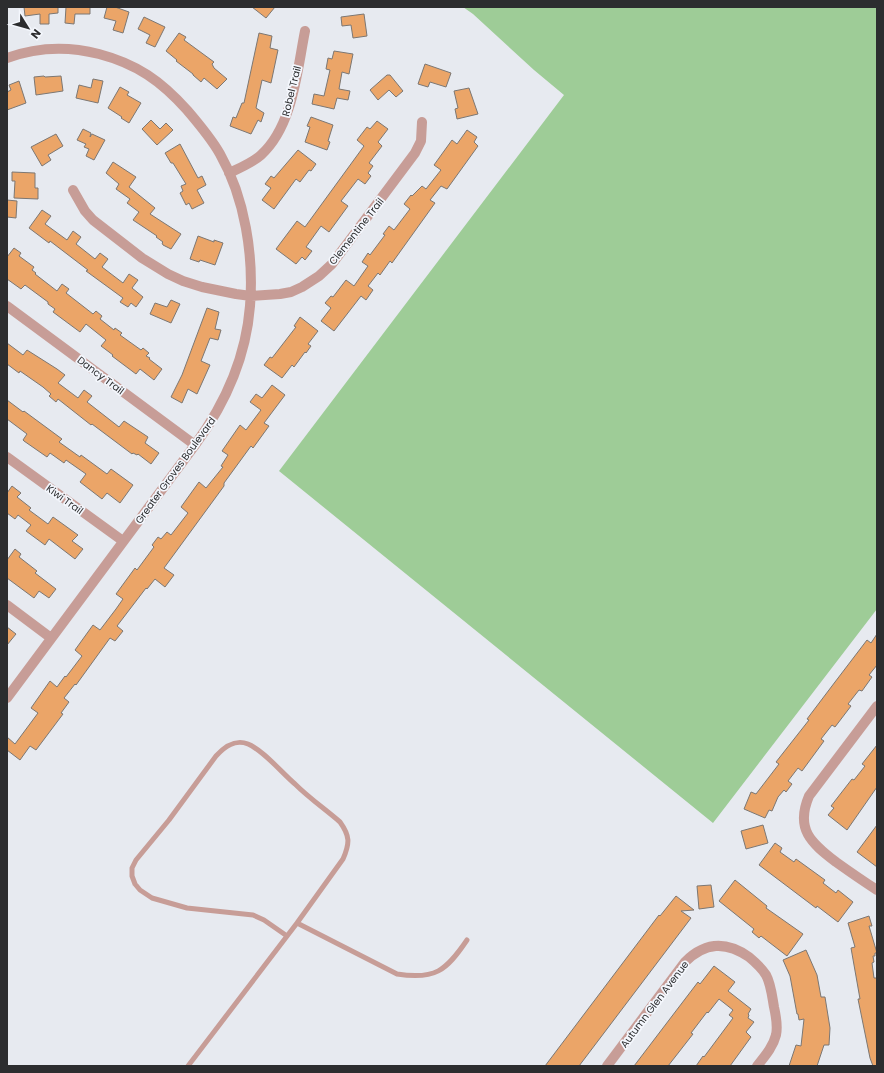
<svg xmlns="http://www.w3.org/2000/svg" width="884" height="1073" viewBox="0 0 884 1073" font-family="Poppins,sans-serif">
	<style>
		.green { fill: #9ecc97 }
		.building { fill: #eba568; stroke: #7c7773 }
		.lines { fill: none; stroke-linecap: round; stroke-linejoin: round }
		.service { stroke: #c79d97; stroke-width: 5 }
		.minor { stroke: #c79d97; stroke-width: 10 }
		.labels { text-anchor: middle; stroke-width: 3.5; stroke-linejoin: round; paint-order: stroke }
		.street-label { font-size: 10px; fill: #2c2d2f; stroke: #f4f7fd }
	</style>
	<rect width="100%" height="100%" fill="#e7eaf0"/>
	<path class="green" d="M463,7H877V609L713,823L279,471L564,95L534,70L473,14Z"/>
	<path class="building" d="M24,7H58V13L49,14V24H40V14L25,16Z
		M66,7H90V14H75L74,24L65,23Z
		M107,7H115L129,12L123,33L113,30L116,21L104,18Z
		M252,7H275L266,18Z
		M364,14L367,36L353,38L351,25L342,26L341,17Z
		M144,17L165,27L155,47L146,43L150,35L138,29Z
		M179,33L186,37L184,40L214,62L212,64L214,68L227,79L217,89L204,78L201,82L193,75V74L176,61L177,60L166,51Z
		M259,33L272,36L270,48L278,50L271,83L262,80L256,108L264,113L261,122L258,120L251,134L230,126L233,117L236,118L242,103H244Z
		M334,51L353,54L349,74L342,72L339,89L350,91L348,100L337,98L334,109L312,104L314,94L324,96L330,70L326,69L328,58L332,59Z
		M425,64L451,73L446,87L430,82L428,87L418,84Z
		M387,75H390L403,91L396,97L389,90L378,100L370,90Z
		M44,76L45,77L61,76L63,91L36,95L34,77Z
		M93,79L103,81L98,103L76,98L79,85L91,88Z
		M19,81L26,103L7,110V92L11,90L9,85Z
		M120,87L129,92L127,95L141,103L129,123L121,118L122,117L108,108Z
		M469,88L478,114L457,119L455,109L458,108L454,91Z
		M311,117L333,125L328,141L330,142L327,150L305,142L310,127L307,126Z
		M151,120L160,129L166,123L173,130L157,145L142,129Z
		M377,121L388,129L378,142L382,146L369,163L373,166L368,173L371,176L365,184L358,179L341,201L348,206L329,232L321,226L306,247L312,251L305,260L302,257L296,264L276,249L297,221L305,227L364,146L357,140L367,127L370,129Z
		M83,129L91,133L90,137L92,134L105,140L94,160L86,156L89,149L84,147L86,144L77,140Z
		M467,130L477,137L474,142L478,146L447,189L441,186L430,200L435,203L392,263L390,261L380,275L378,273L368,286L373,290L366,300L361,296L334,331L321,321L331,308L325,303L331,296L333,297L346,280L354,286L368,266L362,262L368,253L370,255L385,235L383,234L389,226L394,230L410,209L404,204L411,195L412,196L422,186L426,189L441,170L434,165L452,140L457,144Z
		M56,134L63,146L48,155L51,160L42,166L31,147Z
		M180,144L198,178L202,176L206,185L197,190L204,203L192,209L189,203L186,205L180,193L183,191L181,186L186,184L173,163H171L165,153Z
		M298,150L316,164L311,171L309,170L300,182L296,179L274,209L262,200L271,188L265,184L271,176L274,178Z
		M113,162L136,177L129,187L155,208L150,214L181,234L171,249L163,245L162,243L163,242L156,237L157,236L133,220L139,212L127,203L130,199L116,189L119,184L106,173Z
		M12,172L35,173V188H38V199L14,198L15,181H12Z
		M7,200L17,201L16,218L7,217Z
		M42,210L51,216L45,224L67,240L73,231L81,237L76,244L95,259L100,253L108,259L102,267L123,283L129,274L138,280L132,288L143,297L136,307L131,303L128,307L120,302L123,298L86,271L88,270L50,241L49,243L29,228Z
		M198,236L214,242V240L223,243L215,265L200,260L199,262L190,259Z
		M14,248L21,253L19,256L34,267L32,270L36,273L35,274L57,291L62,284L69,289L66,293L93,314L96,311L102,316L100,319L114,330L115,328L122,333L120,335L141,350L143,348L149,353L146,356L150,358L149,359L162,369L154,380L140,369L136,374L112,356L113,355L101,346L106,340L86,324L80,332L53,312L55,309L48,304V302L25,285L21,289L7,279V257Z
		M171,300L180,304L171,323L150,314L155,303L167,307Z
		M207,308L219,312L215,329L221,330L218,340L210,338L201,361L210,365L197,394L188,389L182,403L171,397L182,375Z
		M300,317L318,331L308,344L311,346L306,353L305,352L294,367L292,365L282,378L264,365L270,357L272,358L296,327L294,326Z
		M7,343L23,355L27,350L57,369L65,375L58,383L78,398L84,390L92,396L87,402L119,427L124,421L148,437L145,443L159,453L151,464L138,454L137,455L133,453L132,454L92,424L91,425L58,399L56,402L49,396L51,394L43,387L20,371L19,373L7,364Z
		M272,385L285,395L264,423L269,426L253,448L251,446L224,483V486L164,568L174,575L165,587L155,579L147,589L146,588L117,626L123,631L115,641L110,638L76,685L75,684L64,698L69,702L61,713L63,714L36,750L30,746L20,760L7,750V737L15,744L38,713L31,708L50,681L57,687L65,676L66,677L82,656L75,650L93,625L100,630L116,609L123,599L116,594L135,568L137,570L154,547L152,545L158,537L161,539L167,532L171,535L188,513L181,507L199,482L206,488L223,467L221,466L228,455L222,451L240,425L246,430L261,410L250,402L256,394L262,398Z
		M7,400L23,412L24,411L62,439L59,442L80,457L81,455L107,474L111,469L133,485L120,503L107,493L102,499L80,482L86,474L66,460L64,463L50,453L47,457L24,441L23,440L27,434L7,419Z
		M12,486L21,493L17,497L31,508L29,510L48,524L53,517L78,535L72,541L83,549L75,559L49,539L45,545L26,531L31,525L18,515L15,519L7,513V493Z
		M15,549L21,554L19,557L37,571L35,573L56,589L49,598L39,591L34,598L7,578V560Z
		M7,627L16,634L7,645Z
		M877,634V665L869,675L872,677L862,691L859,690L848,704L851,706L835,727L832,725L821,739L824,741L802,771L798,768L788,781L792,784L786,792L784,790L778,797L772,811L769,810L765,818L744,809L751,792L756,794L779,764L776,762L809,720L807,719L835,682L867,640L871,643Z
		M877,745V787L847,830L828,815L834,808L831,806L852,779L854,780L865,766L862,764Z
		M763,825L768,843L746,849L741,831Z
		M877,825V867L857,852Z
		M775,843L782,848L780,852L794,862L796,859L825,880L823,883L836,893L838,890L853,902L838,922L817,906L816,908L759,865Z
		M735,880L767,906L766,908L803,934L787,956L761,936L759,938L752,932L754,929L719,901Z
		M711,885L714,907L699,909L697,886Z
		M676,896L694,910L681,911L691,918L579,1066H545L659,915L660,916Z
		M869,916L872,926H869L877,953H875V956H873L874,962L872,963L874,978H877V1066H873L870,1058L858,999H860L851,948L855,947L848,923Z
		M806,950L817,975L821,997H825L830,1028L829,1045H824L817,1066H789L796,1045L801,1046L804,1019L799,1020L798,1014H797L790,976L783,960Z
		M714,966L735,982L728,991L751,1009L748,1014L749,1015L748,1018L754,1022L746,1032L751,1037L730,1066H696L703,1056L704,1057L733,1018L729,1015L733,1010L719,999L708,1013L707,1012L691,1033L693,1034L668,1066H634L698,982L700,984Z"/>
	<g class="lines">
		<path class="service" d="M297,923L397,974C435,980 446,971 467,940
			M188,1066L297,923L343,859C350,843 350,836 340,822C325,809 309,798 295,784C282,773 263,750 248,744C235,739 225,746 216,756L169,820L136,860L132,868V876L135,884L140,890L152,898L187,908L253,915L264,920L287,936"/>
		<path class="minor" d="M7,58C37,47 68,46 99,54C137,64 161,81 187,110C199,124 211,138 220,154C245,198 254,256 250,306C246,357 225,404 195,445L7,698
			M229,173C240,168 252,163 261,155C293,126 297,71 305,31
			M73,190L85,211L93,220L142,258L168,274L183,281L202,287L236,294L251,296L280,294L291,292L302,287L319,276L332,264L415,153L421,141L422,122
			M7,306L195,445
			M7,457L123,541
			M7,605L51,638
			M877,706L809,796C795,829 811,843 836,862C850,872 863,881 877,890
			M607,1066L685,962C705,942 726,941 749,957C755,962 761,967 766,975C771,984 772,996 774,1007C776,1016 778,1026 776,1035C773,1047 765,1056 757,1066"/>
	</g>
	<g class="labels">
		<g class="street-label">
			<text transform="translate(291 91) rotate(-76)" y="4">Robel Trail</text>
			<text transform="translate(356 231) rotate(-52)" y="4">Clementine Trail</text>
			<text transform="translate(101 375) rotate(37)" y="4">Dancy Trail</text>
			<text transform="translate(175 470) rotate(-54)" y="4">Greater Groves Boulevard</text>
			<text transform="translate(65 499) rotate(36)" y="4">Kiwi Trail</text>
			<text transform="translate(654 1004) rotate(-53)" y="4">Autumn Glen Avenue</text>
		</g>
	</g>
	<rect width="884" height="1073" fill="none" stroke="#2c2d2f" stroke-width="16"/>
	<g transform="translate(28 28) rotate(127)" stroke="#f4f7fd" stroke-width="3" paint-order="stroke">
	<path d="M0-3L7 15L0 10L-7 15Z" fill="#2c2d2f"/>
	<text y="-6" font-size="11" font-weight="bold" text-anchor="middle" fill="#2c2d2f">N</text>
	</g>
</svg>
